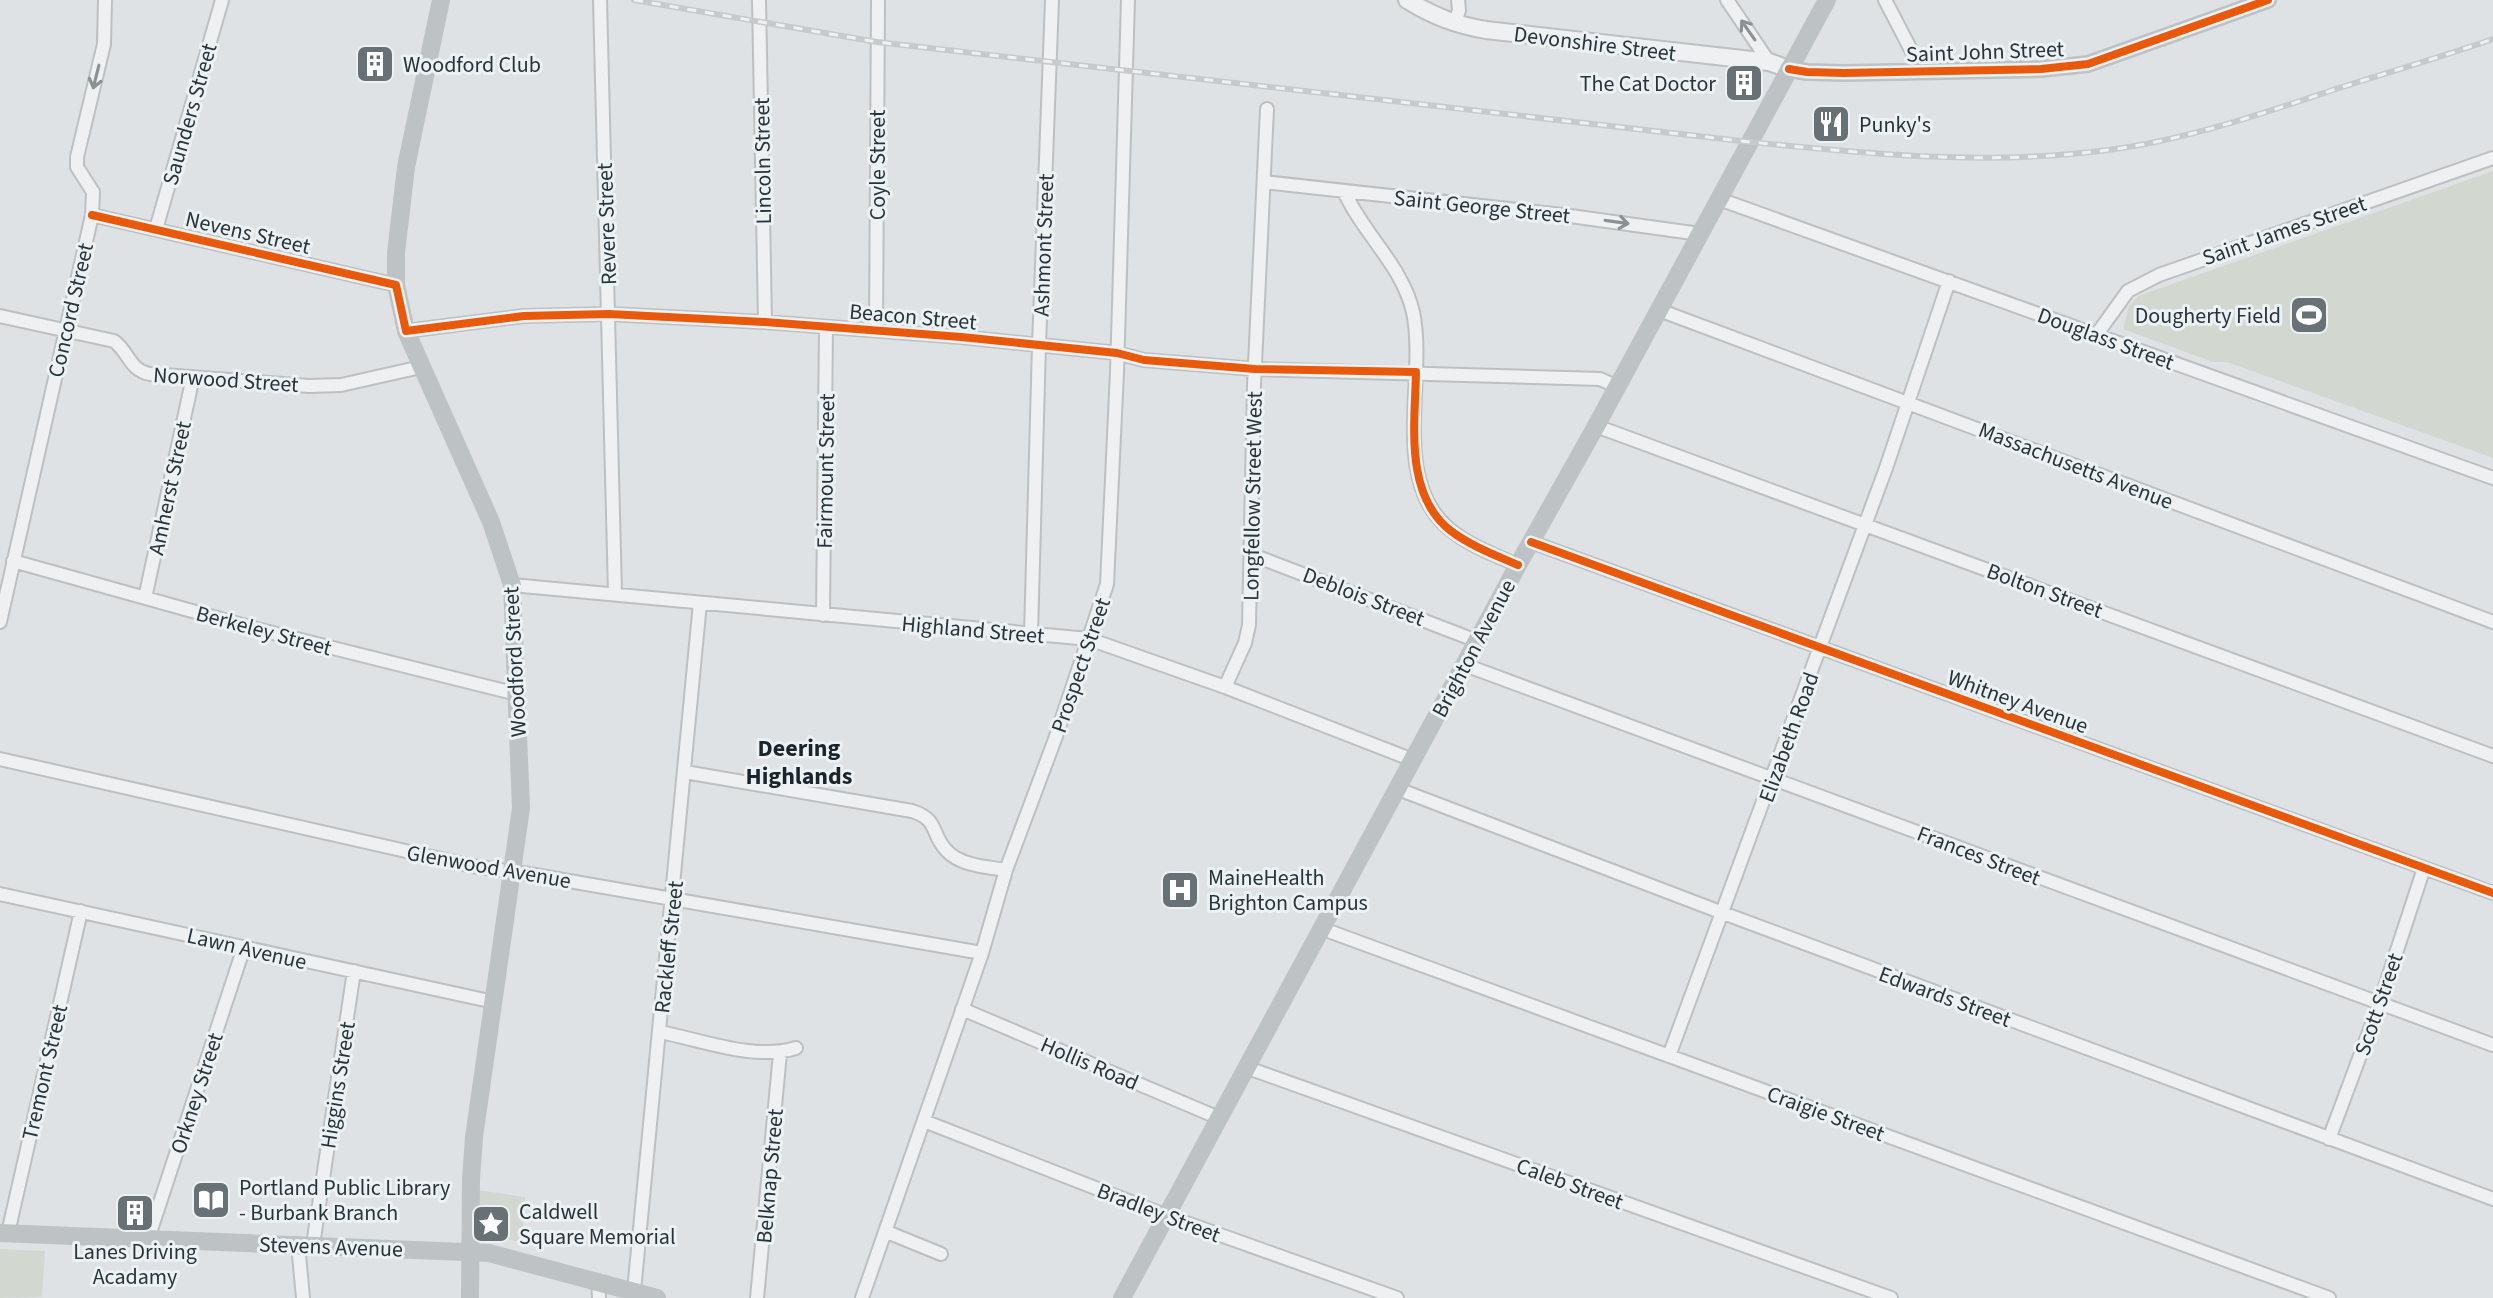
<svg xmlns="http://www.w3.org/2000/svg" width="2493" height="1298" viewBox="0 0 2493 1298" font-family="'Source Sans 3',sans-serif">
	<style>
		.green { fill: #d2d8d0 }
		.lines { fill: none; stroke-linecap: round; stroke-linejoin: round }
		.minor-casing { stroke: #bdc0c2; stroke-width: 16 }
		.tertiary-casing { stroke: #bdc0c2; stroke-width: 20 }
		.minor { stroke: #eef0f1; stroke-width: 12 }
		.tertiary { stroke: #eef0f1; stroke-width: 16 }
		.secondary { stroke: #bdc2c4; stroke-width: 18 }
		.rail-casing { stroke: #c7cacc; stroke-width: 6 }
		.rail { stroke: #ecf1f4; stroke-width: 3; stroke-dasharray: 9; stroke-linecap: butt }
		.cycleway-casing { stroke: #ecf1f4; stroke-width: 13 }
		.cycleway { stroke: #e8590c; stroke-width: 8 }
		.oneway { stroke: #8b9296 }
		.labels { text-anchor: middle; stroke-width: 6; stroke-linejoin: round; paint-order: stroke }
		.street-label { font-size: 22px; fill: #28343b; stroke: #ecf1f4 }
		.poi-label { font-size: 22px; fill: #28343b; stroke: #ecf1f4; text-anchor: start }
		.neighbourhood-label { font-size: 24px; font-weight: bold; fill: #1a242c; stroke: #ecf1f4 }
	</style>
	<rect width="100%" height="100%" fill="#dfe2e4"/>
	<path class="green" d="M2493,171V458L2227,362H2213L2123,329L2129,306L2138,296Z
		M478,1190L525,1197L522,1243L486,1232L479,1216Z
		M0,1249L45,1251L42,1297L0,1298Z"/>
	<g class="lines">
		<defs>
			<path id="minor" d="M600,0L615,593
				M759,0L765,322
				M1727,0L1769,62
				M1885,0L1922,71
				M1455,24L1459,10L1458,0
				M1264,182L1563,215L1700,234
				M1344,191C1363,234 1402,265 1413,312C1427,379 1390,478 1448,528C1468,545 1494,555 1518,565
				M1719,199L2493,478
				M92,215L396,285
				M156,229L222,0
				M1659,310L2493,622
				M0,316L114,341C129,352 129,370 150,374L309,386L341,385L421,367
				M876,330L878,0
				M406,331L524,316L609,314L765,322L961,337L1117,353L1144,360L1255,369L1600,379L1618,387
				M2097,334L2128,291L2159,275L2493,158
				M1596,426L2493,756
				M1531,542L2493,893
				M1250,554L1477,641
				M13,561L253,628L517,694
				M512,585L1089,639L1225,687L1413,760
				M145,598L193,377
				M823,615L826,327
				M0,622L92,215L93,192L77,167V157L104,44L105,0
				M1031,634L1039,345L1052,0
				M1465,665L2493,1045
				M1225,687L1245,643L1249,625L1254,385L1267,109
				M0,759L472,866L529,874L982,953
				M685,772L912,811C940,820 930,834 947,851C961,866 988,867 1006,870
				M1398,789L1723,913L2493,1199
				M0,894L494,1002
				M1323,929L2329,1298
				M962,1009L1219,1118
				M660,1032C702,1040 754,1061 796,1048
				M1669,1056L1886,468L1949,281
				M1248,1068L1891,1298
				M924,1121L1167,1216L1397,1298
				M2329,1139L2379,1005L2424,868
				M887,1232L941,1254
				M8,1233L81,911
				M148,1239L244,947
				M298,1244L303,1298
				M313,1245L354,971
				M598,1281L599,1298
				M634,1291L700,603
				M757,1298L780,1053
				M862,1298L982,953L1006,870L1055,739L1107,584L1117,372L1128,0"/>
			<path id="tertiary" d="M1407,0C1433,16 1456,25 1486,30L1769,62L1789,69"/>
		</defs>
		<use href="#minor" class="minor-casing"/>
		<use href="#tertiary" class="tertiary-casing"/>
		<use href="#minor" class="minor"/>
		<use href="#tertiary" class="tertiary"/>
		<path class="secondary" d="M441,0L406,167L396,253V285L406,331L491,522L512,585L521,808L474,1137L471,1179L470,1298
			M1789,69L1807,72L1844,73L2041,69L2088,64L2268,0
			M0,1233L489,1253L657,1298
			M1122,1298L1518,565L1596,426L1827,0"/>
		<defs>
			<path id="rail" d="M634,0L877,42L1750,142C1870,154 1987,166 2108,150C2186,140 2261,114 2336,89C2389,72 2441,57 2493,39"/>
		</defs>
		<use href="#rail" class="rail-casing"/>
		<use href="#rail" class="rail"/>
		<defs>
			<path id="cycleway" d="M1789,69L1807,72L1844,73L2041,69L2088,64L2268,0
				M92,215L396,285L406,331L524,316L609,314L765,322L961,337L1117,353L1144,360L1255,369L1416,372C1415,424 1404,495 1451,531C1471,546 1495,555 1518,565
				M1531,542L2493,893"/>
		</defs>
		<use href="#cycleway" class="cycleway-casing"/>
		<use href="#cycleway" class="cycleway"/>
	</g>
	<defs><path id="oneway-shaft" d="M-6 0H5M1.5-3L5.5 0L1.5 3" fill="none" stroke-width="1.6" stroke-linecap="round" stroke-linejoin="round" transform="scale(2)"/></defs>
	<g class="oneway">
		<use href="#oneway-shaft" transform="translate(1748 30) rotate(-125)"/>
		<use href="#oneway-shaft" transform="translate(96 77) rotate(104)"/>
		<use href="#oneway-shaft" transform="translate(1617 222) rotate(8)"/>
	</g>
	<defs>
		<symbol id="building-square" viewBox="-11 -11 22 22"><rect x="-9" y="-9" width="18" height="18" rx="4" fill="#687176" stroke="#ecf1f4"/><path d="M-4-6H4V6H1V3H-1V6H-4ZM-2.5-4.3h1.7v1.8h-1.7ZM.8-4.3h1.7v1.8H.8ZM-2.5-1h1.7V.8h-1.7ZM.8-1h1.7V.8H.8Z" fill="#fff"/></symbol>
		<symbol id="restaurant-square" viewBox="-11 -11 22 22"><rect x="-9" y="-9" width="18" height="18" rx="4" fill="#687176" stroke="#ecf1f4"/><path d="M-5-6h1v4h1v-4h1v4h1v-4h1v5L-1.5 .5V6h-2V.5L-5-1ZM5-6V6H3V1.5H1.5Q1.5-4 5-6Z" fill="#fff"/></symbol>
		<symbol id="stadium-square" viewBox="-11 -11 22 22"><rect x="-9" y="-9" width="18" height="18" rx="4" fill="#687176" stroke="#ecf1f4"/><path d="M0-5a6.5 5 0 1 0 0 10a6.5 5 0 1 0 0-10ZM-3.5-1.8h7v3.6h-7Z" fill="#fff"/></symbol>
		<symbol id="hospital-square" viewBox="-11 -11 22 22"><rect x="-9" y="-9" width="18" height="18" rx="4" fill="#687176" stroke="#ecf1f4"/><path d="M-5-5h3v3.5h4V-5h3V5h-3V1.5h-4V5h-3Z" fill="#fff"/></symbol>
		<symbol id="library-square" viewBox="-11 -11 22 22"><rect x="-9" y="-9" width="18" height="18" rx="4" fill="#687176" stroke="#ecf1f4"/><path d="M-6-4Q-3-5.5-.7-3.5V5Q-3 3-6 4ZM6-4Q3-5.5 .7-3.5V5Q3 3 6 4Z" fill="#fff"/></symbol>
		<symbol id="sight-square" viewBox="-11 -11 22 22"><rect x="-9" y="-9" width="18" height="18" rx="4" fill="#687176" stroke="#ecf1f4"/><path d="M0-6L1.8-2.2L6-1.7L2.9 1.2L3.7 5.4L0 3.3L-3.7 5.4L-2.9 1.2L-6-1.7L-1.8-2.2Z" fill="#fff"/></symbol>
	</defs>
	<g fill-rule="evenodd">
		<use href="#building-square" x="353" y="42" width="44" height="44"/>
		<use href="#building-square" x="1722" y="61" width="44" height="44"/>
		<use href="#restaurant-square" x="1809" y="102" width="44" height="44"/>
		<use href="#stadium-square" x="2287" y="293" width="44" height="44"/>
		<use href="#hospital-square" x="1158" y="868" width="44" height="44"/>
		<use href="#library-square" x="189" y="1178" width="44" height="44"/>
		<use href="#building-square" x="113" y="1191" width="44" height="44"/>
		<use href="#sight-square" x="469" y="1202" width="44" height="44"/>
	</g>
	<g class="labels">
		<g class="street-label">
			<text transform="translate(1595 43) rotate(7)" y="8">Devonshire Street</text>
			<text transform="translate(1985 51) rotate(-2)" y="8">Saint John Street</text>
			<text transform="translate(189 114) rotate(-74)" y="8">Saunders Street</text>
			<text transform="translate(762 161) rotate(-91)" y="8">Lincoln Street</text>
			<text transform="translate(877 165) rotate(-90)" y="8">Coyle Street</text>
			<text transform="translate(1482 206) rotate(6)" y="8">Saint George Street</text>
			<text transform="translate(606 224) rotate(-92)" y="8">Revere Street</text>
			<text transform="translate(2284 230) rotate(-19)" y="8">Saint James Street</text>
			<text transform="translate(248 232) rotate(13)" y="8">Nevens Street</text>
			<text transform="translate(1043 245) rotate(-88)" y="8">Ashmont Street</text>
			<text transform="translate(70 310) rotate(-77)" y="8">Concord Street</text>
			<text transform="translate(913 316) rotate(5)" y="8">Beacon Street</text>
			<text transform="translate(2106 338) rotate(20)" y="8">Douglass Street</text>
			<text transform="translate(226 379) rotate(4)" y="8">Norwood Street</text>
			<text transform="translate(2076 465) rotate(21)" y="8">Massachusetts Avenue</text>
			<text transform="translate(825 471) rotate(-89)" y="8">Fairmount Street</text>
			<text transform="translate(169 488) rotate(-78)" y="8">Amherst Street</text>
			<text transform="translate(1252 496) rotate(-89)" y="8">Longfellow Street West</text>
			<text transform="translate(2045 590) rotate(20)" y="8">Bolton Street</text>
			<text transform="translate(1364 596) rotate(21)" y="8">Deblois Street</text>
			<text transform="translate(973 629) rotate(5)" y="8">Highland Street</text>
			<text transform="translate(264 630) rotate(15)" y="8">Berkeley Street</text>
			<text transform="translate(1473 648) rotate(-62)" y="8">Brighton Avenue</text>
			<text transform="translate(514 662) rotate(-93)" y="8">Woodford Street</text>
			<text transform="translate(1080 665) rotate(-71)" y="8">Prospect Street</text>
			<text transform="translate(2018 701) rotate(20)" y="8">Whitney Avenue</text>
			<text transform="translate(1788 737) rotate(-70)" y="8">Elizabeth Road</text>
			<text transform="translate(1979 855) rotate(21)" y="8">Frances Street</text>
			<text transform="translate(489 866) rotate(10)" y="8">Glenwood Avenue</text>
			<text transform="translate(668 947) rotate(-84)" y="8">Rackleff Street</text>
			<text transform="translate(247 948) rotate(13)" y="8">Lawn Avenue</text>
			<text transform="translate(1945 996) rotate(20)" y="8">Edwards Street</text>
			<text transform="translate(2378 1004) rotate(-71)" y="8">Scott Street</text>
			<text transform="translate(1090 1063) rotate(23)" y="8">Hollis Road</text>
			<text transform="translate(44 1072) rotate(-77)" y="8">Tremont Street</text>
			<text transform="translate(337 1085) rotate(-81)" y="8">Higgins Street</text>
			<text transform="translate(196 1093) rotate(-72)" y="8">Orkney Street</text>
			<text transform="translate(1826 1113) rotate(20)" y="8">Craigie Street</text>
			<text transform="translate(769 1176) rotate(-85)" y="8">Belknap Street</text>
			<text transform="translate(1570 1183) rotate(20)" y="8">Caleb Street</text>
			<text transform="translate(1159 1212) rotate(21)" y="8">Bradley Street</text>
			<text transform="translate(331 1246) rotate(2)" y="8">Stevens Avenue</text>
		</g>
		<g class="poi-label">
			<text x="403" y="72">Woodford Club</text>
			<text x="1716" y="91" text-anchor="end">The Cat Doctor</text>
			<text x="1859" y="132">Punky's</text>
			<text x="2281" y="323" text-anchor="end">Dougherty Field</text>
			<text x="1208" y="885">MaineHealth<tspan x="1208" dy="25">Brighton Campus</tspan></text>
			<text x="239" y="1195">Portland Public Library<tspan x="239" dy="25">- Burbank Branch</tspan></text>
			<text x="519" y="1219">Caldwell<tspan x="519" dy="25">Square Memorial</tspan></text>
			<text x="135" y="1259" text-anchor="middle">Lanes Driving<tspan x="135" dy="25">Acadamy</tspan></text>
		</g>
		<g class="neighbourhood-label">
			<text x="799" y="756">Deering<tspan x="799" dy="28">Highlands</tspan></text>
		</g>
	</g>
</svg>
